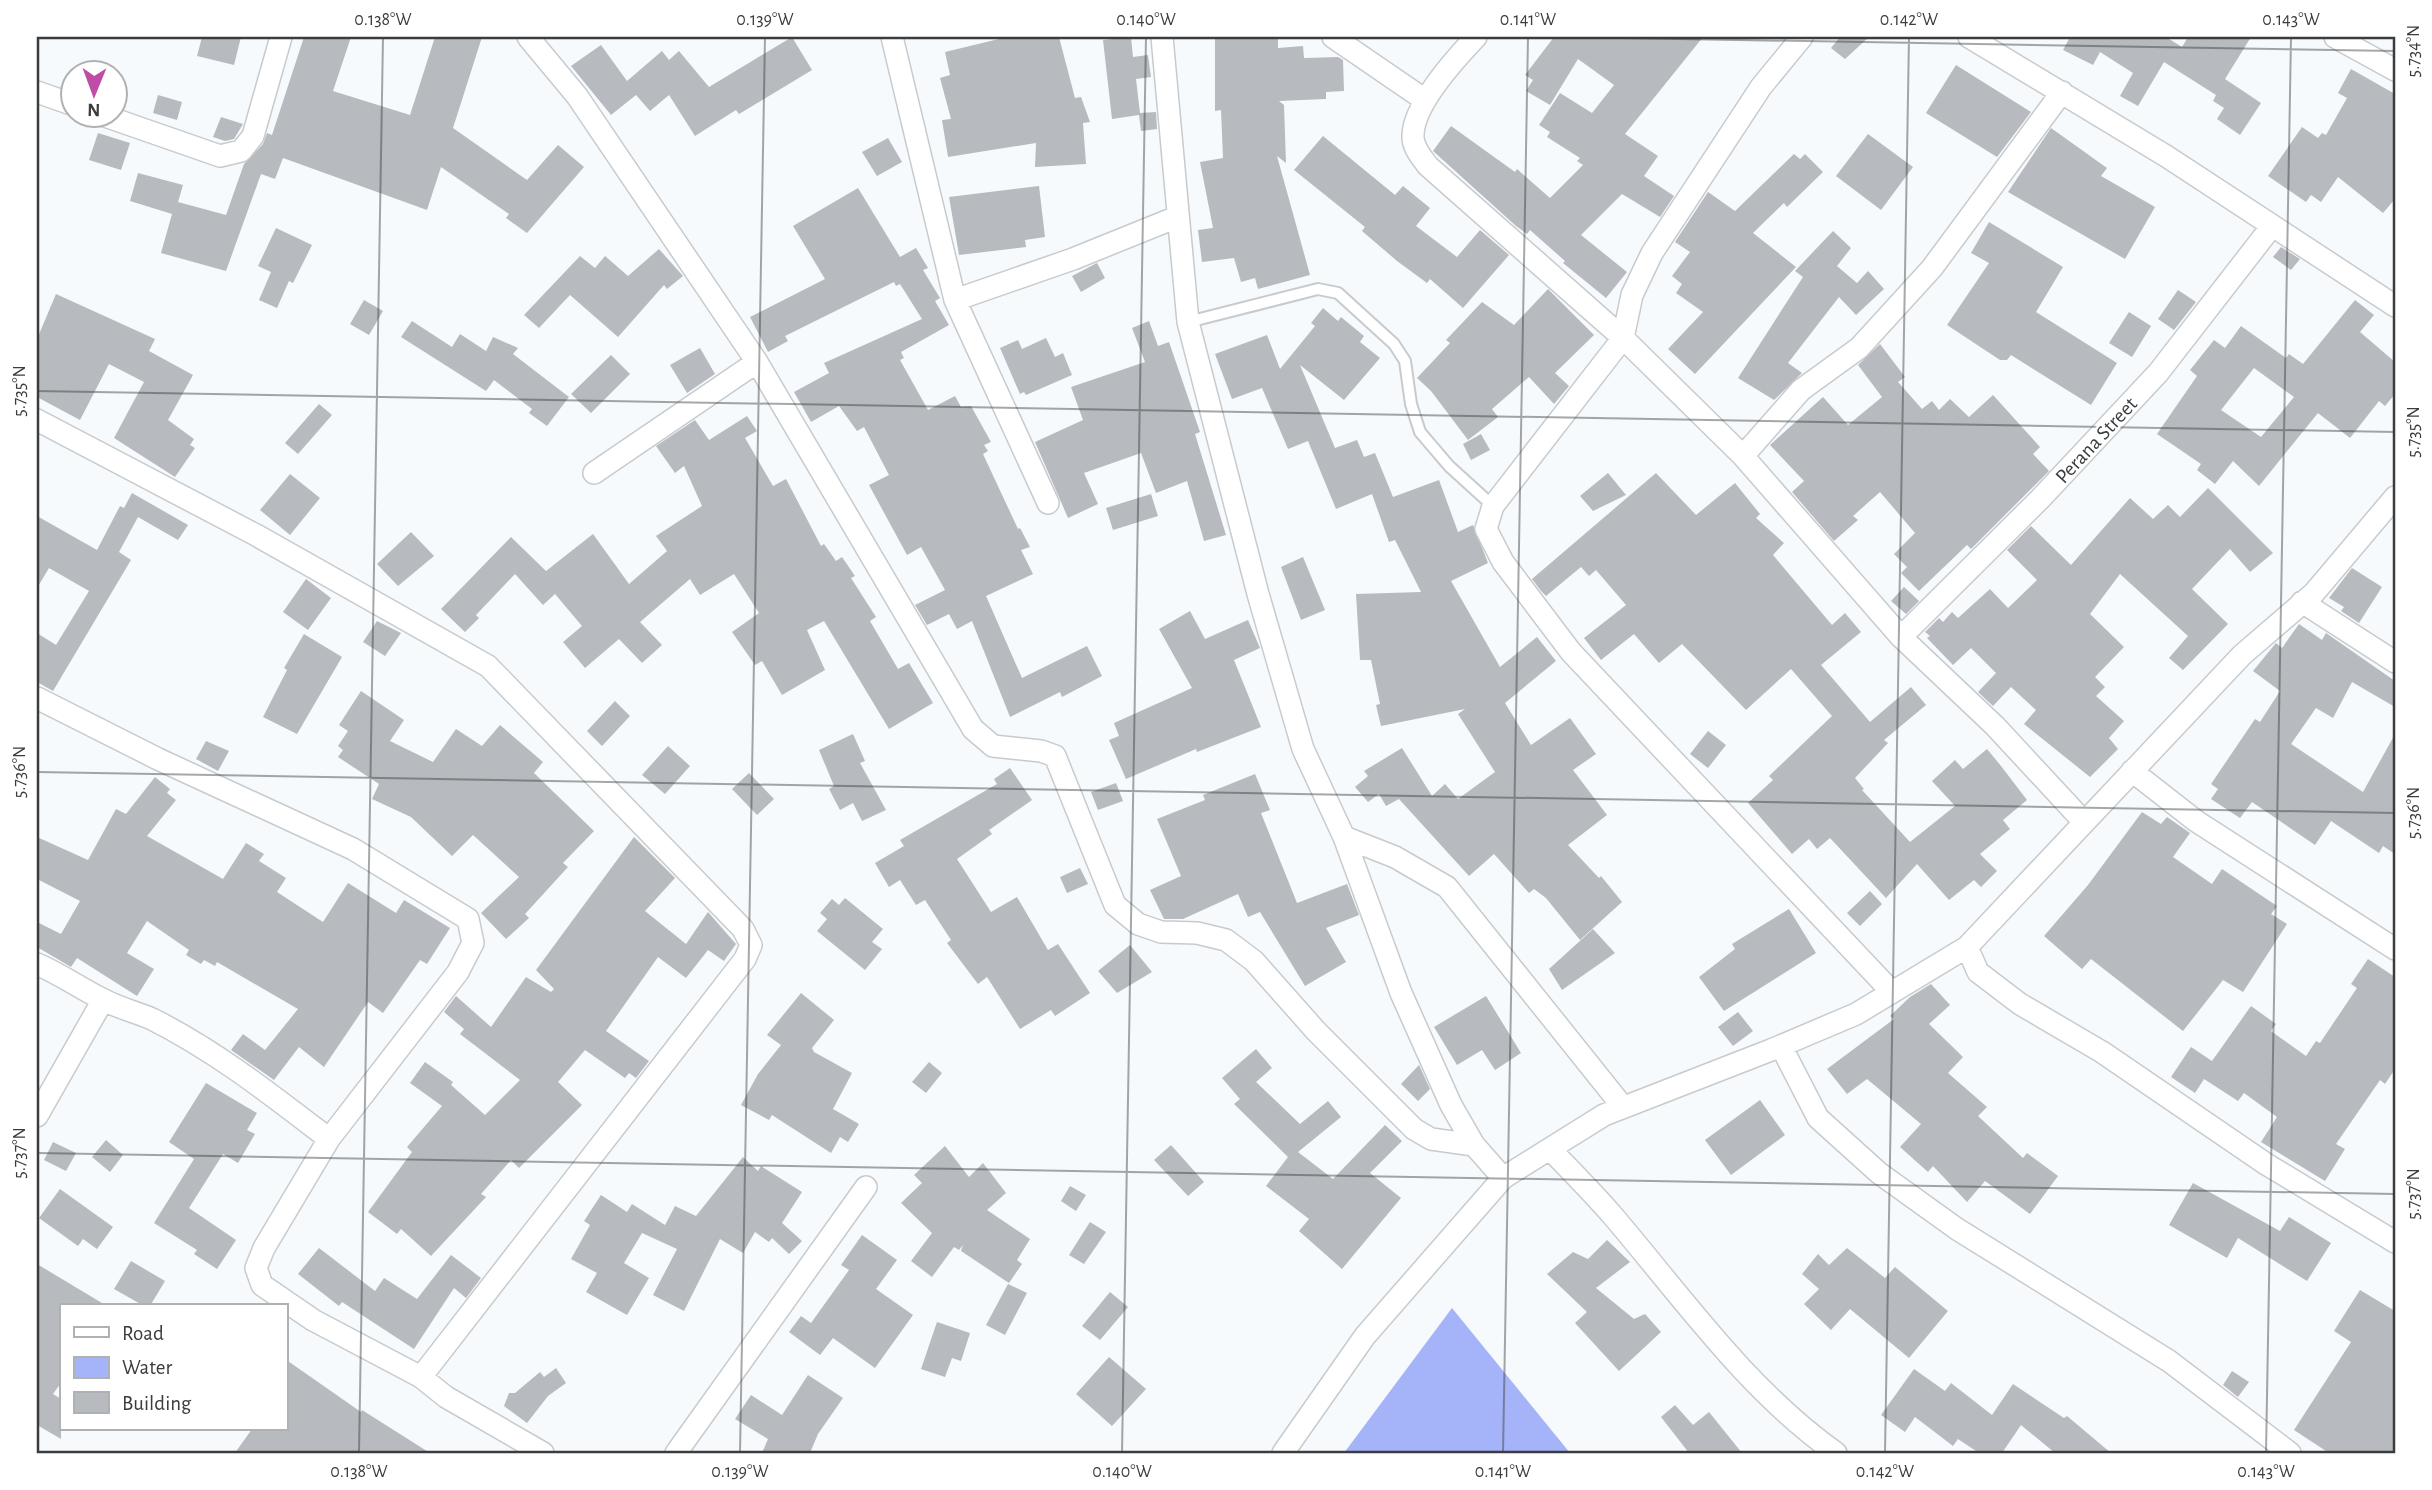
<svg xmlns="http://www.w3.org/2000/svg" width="2432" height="1490" viewBox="0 0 2432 1490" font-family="'Alegreya Sans',sans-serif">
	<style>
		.water { fill: #a5b3f8 }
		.building { fill: #b7babe; fill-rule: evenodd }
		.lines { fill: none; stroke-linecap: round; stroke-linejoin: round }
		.service-casing { stroke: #c7cbcd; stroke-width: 14 }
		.minor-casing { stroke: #c7cbcd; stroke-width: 24 }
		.service { stroke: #fff; stroke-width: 10 }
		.minor { stroke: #fff; stroke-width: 21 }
		.ticks { fill: none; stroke: #3a3c3d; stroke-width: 2; stroke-opacity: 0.45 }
		.labels { text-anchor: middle; stroke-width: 5; stroke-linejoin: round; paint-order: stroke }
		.street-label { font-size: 21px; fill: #3a3c3d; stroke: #fff }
		.neatline { fill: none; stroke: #3a3c3d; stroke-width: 2.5 }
		.ticks-label { font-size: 18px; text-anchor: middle; fill: #3a3c3d }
	</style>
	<rect width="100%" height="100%" fill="#f6fafd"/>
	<path class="water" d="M1452,1308L1570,1453H1344Z"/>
	<path class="building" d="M202,37H241L234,65L197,56Z
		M304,37H351L333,91L410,115L435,37H482L453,128L527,180L558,145L584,167L527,233L506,218L509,214L441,167L427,210L283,158L275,179L261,174L226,271L161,253L172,214L130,201L138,173L183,185L178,202L226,215L244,164L263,144L267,133L272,135Z
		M792,37L812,70L739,114L736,110L695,136L669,95L650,111L636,95L611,115L571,66L601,45L627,81L662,51L669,60L679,51L709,87Z
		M1007,37H1059L1075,98L1081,97L1090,122L1083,123L1086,164L1035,167L1036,143L948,157L942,120L951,119L940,78L950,75L945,52Z
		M1131,37L1133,57L1148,55L1151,77L1136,79L1140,113L1156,112L1157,129L1141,131L1139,115L1112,119L1103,40Z
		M1215,37H1278V48L1303,46L1304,58L1338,57L1343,60L1344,91L1326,92V99L1279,101L1284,105L1286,163L1277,156L1310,275L1258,289L1255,278L1241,282L1234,258L1202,262L1198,230L1213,228L1200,162L1223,158L1221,110L1215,111Z
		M1554,37H1703L1625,134L1658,156L1644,176L1674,196L1660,217L1622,194L1581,235L1627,272L1606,298L1563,263L1565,261L1530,230L1527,234L1516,226L1433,151L1451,126L1515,172L1517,169L1550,198L1583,165L1577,161L1580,158L1547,137L1550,132L1539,125L1560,93L1592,113L1614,85L1578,59L1550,105L1526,91L1533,80L1525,75Z
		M1840,37H1869L1845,59L1831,48Z
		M2070,37H2166L2182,47L2188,37H2251L2225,79L2261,103L2240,135L2217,119L2224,108L2213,101L2216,95L2164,62L2138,106L2120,96L2133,73L2100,52L2093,65L2063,50Z
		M1956,65L2031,112L1997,157L1926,113Z
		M2351,69L2395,94V199L2383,213L2338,177L2321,202L2311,195L2306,202L2268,176L2302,127L2318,138L2322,133L2326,135L2347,98L2338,93Z
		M158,95L182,102L177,120L153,113Z
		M221,117L243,124L234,139L225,141L213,137Z
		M2051,128L2107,168L2101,176L2155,207L2125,259L2008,192Z
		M98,133L130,143L121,170L89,160Z
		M1868,134L1913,167L1881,210L1836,176Z
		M1323,136L1395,195L1403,186L1430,208L1416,226L1457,257L1480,230L1509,255L1463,308L1430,279L1427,283L1397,261L1362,231L1365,227L1294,170Z
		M888,138L902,162L877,176L862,152Z
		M1794,154L1800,159L1805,154L1823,172L1787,207L1784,203L1753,233L1796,267L1695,374L1668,349L1703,312L1676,293L1682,284L1672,276L1690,252L1675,242L1708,192L1735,211Z
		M1039,186L1045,237L1025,240L1026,247L959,255L949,197Z
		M858,188L900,257L916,248L928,268L923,270L940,298L935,301L949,325L901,352L904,358L900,360L928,410L955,396L961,407L971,406L991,442L984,445L988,451L983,454L1018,529L1020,528L1030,547L1021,550L1033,574L986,596L1022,678L1087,646L1102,676L1062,697L1060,692L1010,717L972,621L957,629L949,614L927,625L915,605L945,590L921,547L907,555L869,485L889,475L864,427L857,431L839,406L811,422L794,392L829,373L824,363L922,319L900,284L896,286L894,282L785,336L788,341L768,352L750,317L825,279L793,226Z
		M1989,222L2063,267L2036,312L2117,363L2091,405L2011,355L2007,360H2000L1947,325L1989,263L1971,253Z
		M276,228L312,245L293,283L289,281L277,308L259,300L271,272L258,266Z
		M1833,231L1851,248L1837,266L1857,283L1868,271L1884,289L1856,315L1839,297L1788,363L1802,373L1774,400L1738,378L1803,277L1795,271Z
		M2281,247L2300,259L2291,270L2273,257Z
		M659,249L683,276L667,289L664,285L618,337L570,295L539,328L524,315L580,256L595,268L605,256L628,276Z
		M1097,263L1105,278L1081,292L1072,276Z
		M1548,289L1594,335L1555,373L1569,386L1554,404L1529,377L1492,409L1498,417L1468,440L1431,391L1417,378L1450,343L1446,340L1482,302L1514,325Z
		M2178,290L2196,302L2174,330L2158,319Z
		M56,294L155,339L149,351L193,375L168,420L194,439L190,445L195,448L175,477L114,438L144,382L109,364L80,420L37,397V339Z
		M364,300L383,311L369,335L350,324Z
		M2355,300L2374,315L2360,332L2395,362V394L2385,406L2379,401L2350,438L2318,413L2259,486L2233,461L2215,484L2197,470L2201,464L2157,434L2197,376L2190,370L2214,340L2225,348L2241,326L2286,358L2289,354L2303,364ZM2254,368L2294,397L2261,437L2221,410Z
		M1323,308L1338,321L1341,317L1364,336L1360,342L1380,358L1344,400L1300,365L1335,448L1357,440L1364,457L1375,453L1393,497L1439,480L1458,532L1473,525L1488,563L1451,581L1500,667L1537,637L1556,661L1505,703L1531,745L1570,718L1596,754L1573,770L1607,815L1568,845L1599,878L1601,876L1622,902L1580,940L1546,898L1534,889L1529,893L1494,854L1469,876L1399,799L1386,806L1379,794L1368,802L1355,787L1368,776L1364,771L1402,748L1432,796L1445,784L1458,799L1495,772L1458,714L1465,709L1381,726L1376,705L1380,704L1371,660H1360L1356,594L1421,592L1395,540L1389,542L1372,494L1336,509L1308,441L1288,449L1262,388L1232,399L1215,354L1267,335L1280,369L1315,326L1311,323Z
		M2129,312L2151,326L2132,357L2109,343Z
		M412,321L452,347L460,334L486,351L493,337L518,348L513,354L569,397L547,426L529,413L532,409L494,380L486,391L401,337Z
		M1149,321L1158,346L1169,342L1200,432L1195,434L1226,535L1204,541L1187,481L1156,493L1141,453L1084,473L1098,504L1068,518L1035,442L1083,420L1071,387L1145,362L1132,328Z
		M1046,338L1055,357L1063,353L1072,375L1026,395L1024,392L1020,394L1000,348L1018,340L1022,349Z
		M1880,344L1905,377L1898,382L1922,409L1932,401L1939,410L1950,399L1969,417L1993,395L2040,447L2033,454L2049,471L1971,549L1967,545L1919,591L1901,573L1907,567L1894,554L1915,533L1880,492L1853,516L1858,520L1834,541L1792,492L1804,481L1770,445L1823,397L1848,425L1882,397L1858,365Z
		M700,348L715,374L687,393L670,365Z
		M611,355L630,374L591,413L571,394Z
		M319,404L332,415L298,454L285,443Z
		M747,416L757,431L745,438L773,486L786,479L821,546L824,544L836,561L842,557L855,576L851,578L876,617L870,621L898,669L909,663L933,703L889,729L824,621L807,630L825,670L782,695L762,661L755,665L732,632L759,613L734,574L700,595L690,579L640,622L662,645L642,663L619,639L585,668L563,642L582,626L555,594L543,605L515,574L476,615L479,618L465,632L441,609L511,537L546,571L593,534L629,584L667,551L656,536L702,506L684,466L675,473L656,446L695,420L709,440Z
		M1481,434L1490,450L1471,460L1463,444Z
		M1608,473L1626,495L1593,511L1580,496Z
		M1656,473L1696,515L1735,483L1760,514L1756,518L1784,543L1773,555L1832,625L1845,613L1861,632L1821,665L1870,722L1911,687L1926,705L1884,740L1888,743L1855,778L1864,789L1862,790L1910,842L1955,806L1932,781L1955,760L1963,769L1987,749L2001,766L2027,800L2003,820L2010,829L1980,854L1997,871L1981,887L1974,880L1949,900L1917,864L1886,898L1830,838L1817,849L1809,839L1792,854L1748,803L1773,780L1769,776L1832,716L1791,669L1746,710L1682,644L1659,663L1634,634L1601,660L1584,638L1626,605L1596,570L1589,576L1581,567L1546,596L1541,591L1532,579Z
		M290,474L320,498L290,535L260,510Z
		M2208,488L2273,553L2250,572L2230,549L2192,589L2228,624L2183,670L2169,658L2188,636L2120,574L2090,614L2124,647L2095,677L2105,687L2096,696L2124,721L2109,738L2118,749L2090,777L2024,724L2036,710L2011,687L1993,706L1978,692L1996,673L1971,648L1953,665L1927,638L1930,636L1925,632L1939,618L1943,622L1952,612L1958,618L1990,589L2008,608L2037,580L2007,550L2031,526L2071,565L2130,498L2153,519L2168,505L2180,517Z
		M132,493L188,525L178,540L138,517L119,552L131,560L53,691L37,682V633L56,645L89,591L49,568L37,588V516L97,550L120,506L124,508Z
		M1151,494L1158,516L1113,530L1106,508Z
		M411,532L434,556L398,586L377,564Z
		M1303,557L1325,610L1301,620L1281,567Z
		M2352,568L2382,587L2359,623L2341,611L2344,607L2329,598Z
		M306,579L331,598L308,630L283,612Z
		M1904,587L1919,601L1906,614L1891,601Z
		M1190,611L1205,639L1248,620L1260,648L1234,660L1261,727L1197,752L1196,749L1126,779L1109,740L1119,736L1114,723L1192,688L1159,629Z
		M377,621L401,633L385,656L363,642Z
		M2299,624L2322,640L2326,633L2395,681V707L2352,682L2333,718L2316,708L2291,744L2363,792L2395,734V854L2383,846L2379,853L2331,821L2315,845L2252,802L2240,818L2211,799L2218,789L2211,784L2255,719L2260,722L2280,691L2253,671L2276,643L2282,648Z
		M304,634L342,657L297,734L263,717L287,670L284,668Z
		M361,691L404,720L390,741L433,762L456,729L482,746L500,725L543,762L534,773L594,831L563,863L568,867L525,914L529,918L506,939L481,913L519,877L473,835L452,856L411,817L372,799L379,784L338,757L343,750L338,746L348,731L339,725Z
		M615,701L630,716L602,746L587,731Z
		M1708,731L1726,745L1708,768L1690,754Z
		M853,734L865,761L860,763L886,810L862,821L853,803L840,810L829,789L834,786L819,750Z
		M206,741L229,751L218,771L196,759Z
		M668,746L690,766L665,794L642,775Z
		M1010,768L1032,800L989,830L992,834L957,859L991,912L1017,897L1048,950L1058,944L1090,993L1055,1016L1051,1010L1020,1029L987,977L978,984L947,943L951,940L925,900L916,905L900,880L889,887L875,863L904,846L900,840L997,784L994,779Z
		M749,773L774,799L757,815L732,789Z
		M1255,774L1270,810L1261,813L1297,903L1347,884L1359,915L1326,928L1346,962L1305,986L1260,912L1248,917L1238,894L1183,919H1164L1150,890L1181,876L1157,819L1205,800L1203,795Z
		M155,777L170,789L167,793L176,800L147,836L223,879L246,843L264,854L259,861L286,878L277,892L323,922L348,883L396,913L404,900L450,928L427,964L420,960L383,1013L368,1002L324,1067L299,1047L274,1080L231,1050L243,1034L265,1050L298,1009L217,962L215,966L204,960L201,964L186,955L189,950L147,921L127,953L154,969L137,996L77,958L71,967L37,947V922L61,934L80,901L37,879V837L88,860L116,809L126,814Z
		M1116,783L1123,801L1098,810L1091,792Z
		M2142,812L2161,824L2167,817L2190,833L2173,857L2212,884L2222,869L2277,906L2271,914L2287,924L2243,992L2223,980L2183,1031L2091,959L2082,969L2044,936L2088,885Z
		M634,837L675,878L645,911L686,944L708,912L736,944L724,961L708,950L686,978L658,957L606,1031L649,1061L636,1078L629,1073L625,1078L585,1050L558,1082L582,1105L519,1168L511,1160L481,1194L486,1197L431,1256L401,1229L397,1234L368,1212L412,1152L407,1147L442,1106L410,1083L425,1062L453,1082L451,1085L485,1115L520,1080L460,1034L464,1029L444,1012L456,996L491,1027L526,977L551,992L554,989L536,970Z
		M1080,868L1088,884L1067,893L1060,877Z
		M1870,891L1882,904L1860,926L1847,913Z
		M845,898L883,929L872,942L882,949L865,970L817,931L827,919L820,913L832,899L839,905Z
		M1789,909L1816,953L1724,1011L1699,977L1735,949L1732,944Z
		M1593,929L1615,953L1562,990L1549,969Z
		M1130,945L1152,972L1117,993L1098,971Z
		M2368,959L2395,977V1069L2385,1084L2380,1080L2336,1144L2345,1149L2325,1181L2261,1142L2277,1117L2244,1093L2238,1101L2204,1079L2195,1093L2171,1077L2191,1047L2212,1061L2251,1006L2276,1024L2271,1031L2306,1056L2316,1041L2320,1043L2357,988L2351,984Z
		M1931,984L1950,1005L1929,1024L1963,1057L1948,1073L1987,1107L1978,1116L2023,1158L2027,1153L2058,1176L2030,1214L1985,1181L1967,1202L1933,1166L1928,1172L1900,1147L1921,1124L1867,1079L1847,1094L1827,1069L1894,1019L1890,1016L1910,997Z
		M801,993L834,1020L812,1048L814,1052L852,1073L833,1109L859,1124L848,1142L840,1137L831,1153L772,1115L769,1120L741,1105L758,1074L781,1045L767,1035Z
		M1486,996L1521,1053L1495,1070L1482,1050L1457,1065L1434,1027Z
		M1738,1012L1753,1031L1733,1046L1718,1027Z
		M1256,1049L1272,1068L1256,1082L1300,1124L1328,1101L1341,1117L1298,1152L1333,1179L1385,1125L1402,1141L1370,1173L1401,1198L1342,1269L1299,1231L1309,1219L1266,1186L1288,1157L1234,1104L1240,1099L1222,1078Z
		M929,1062L942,1073L926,1093L912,1082Z
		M1419,1065L1430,1089L1418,1101L1401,1084Z
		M206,1083L257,1113L247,1130L255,1134L238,1163L223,1154L189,1208L236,1240L217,1269L194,1254L197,1250L154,1223L194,1159L169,1142Z
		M1760,1100L1785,1135L1731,1175L1705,1140Z
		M106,1140L123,1155L110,1172L92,1157Z
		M53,1142L76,1153L66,1171L44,1160Z
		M1171,1145L1204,1182L1188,1196L1154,1160Z
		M945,1146L969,1177L983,1163L1006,1193L987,1210L1030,1239L1017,1260L1022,1264L1009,1283L961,1251L963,1245L959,1250L954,1247L932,1277L911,1261L932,1233L901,1203L922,1183L914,1175Z
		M743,1157L758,1171L761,1166L802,1192L782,1223L802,1241L789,1254L772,1238L769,1242L755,1232L743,1253L720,1239L684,1311L653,1295L677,1249L642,1233L624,1263L649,1278L627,1315L586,1292L597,1273L571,1259L590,1225L584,1221L601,1195L627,1212L632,1204L665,1225L675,1206L696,1216Z
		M2193,1183L2280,1231L2289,1217L2331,1243L2307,1281L2238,1238L2227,1258L2169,1225Z
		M1070,1186L1086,1195L1076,1211L1061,1201Z
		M60,1189L113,1227L97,1249L83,1239L78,1246L39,1218Z
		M1090,1222L1106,1232L1084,1264L1069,1255Z
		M862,1235L897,1260L876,1289L913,1315L875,1368L833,1338L820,1355L789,1332L801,1316L811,1323L849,1270L841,1265Z
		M1607,1240L1630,1262L1596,1288L1634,1319L1645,1314L1661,1332L1619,1371L1575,1323L1587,1312L1547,1274L1573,1252L1588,1259Z
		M319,1248L375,1291L384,1278L417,1299L451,1255L481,1278L466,1298L454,1288L414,1349L342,1302L339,1306L298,1274Z
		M1847,1248L1885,1278L1895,1267L1948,1311L1909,1358L1850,1309L1831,1330L1804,1304L1819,1289L1802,1274L1818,1254L1829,1265Z
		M131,1261L165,1281L150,1306H144L114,1289Z
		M37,1264L107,1306H61V1383L53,1394L61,1399V1439L37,1425Z
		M1008,1284L1027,1293L1005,1335L986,1325Z
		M2360,1290L2395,1311V1453H2329L2294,1430L2351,1342L2334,1331Z
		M1110,1292L1128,1307L1100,1340L1082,1326Z
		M937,1322L970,1333L961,1361L952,1358L945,1377L921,1369Z
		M1109,1357L1146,1389L1112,1426L1076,1394Z
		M285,1359L361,1412L362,1410L430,1453H235L252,1429H285Z
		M556,1368L566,1383L548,1396L527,1423L504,1406L509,1393H515L540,1372L544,1377Z
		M1914,1369L1945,1391L1951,1383L1992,1415L2013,1384L2064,1418L2067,1416L2111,1453H2055L2021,1425L2002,1453H1979L1958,1439L1953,1446L1915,1417L1905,1432L1881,1415Z
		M2232,1371L2249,1382L2238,1397L2223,1385Z
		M808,1375L843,1398L818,1434L810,1453H762L768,1439L735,1419L751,1395L782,1415Z
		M1675,1405L1693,1425L1709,1412L1742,1453H1689L1661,1417Z"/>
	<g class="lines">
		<defs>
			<path id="service" d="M1188,322L1318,289L1338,293L1394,344L1405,361L1411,404L1420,432L1449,466L1493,506"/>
			<path id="minor" d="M528,37L577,96L757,362L973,729L993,746L1041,751L1055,756L1115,905L1138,924L1161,932L1197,933L1226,940L1254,961L1316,1031L1414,1129L1431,1139L1474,1145
				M892,37L955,300L1048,503
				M1162,37L1188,322L1258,594L1303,749L1344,837L1401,993L1451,1105L1474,1145L1503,1178
				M1333,37L1425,100
				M1476,37C1456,58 1412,106 1413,137C1413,148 1422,158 1428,166L1623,338L1743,456L1901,637L1995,726L2084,822
				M1802,37L1761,87L1652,253L1632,295L1623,338L1493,506L1486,529L1503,562L1571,652L1892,992
				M1969,37L2166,156L2395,306
				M2335,37L2395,70
				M37,92L74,105
				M105,116L220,156L241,151L253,136L281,37
				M955,300L1073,259L1177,217
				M37,420L256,535L488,666L743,929L751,945L745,959L421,1377
				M1743,456L1801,390L1859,348L1932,268L2062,92
				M594,473L757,362
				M2302,602L2395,662
				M1901,637L2040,499L2158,373L2272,226
				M37,698L158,759L353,849L468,919L473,943L458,972L329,1139L264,1248L256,1268L262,1285L313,1320L421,1377L446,1397L543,1453
				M2132,771L2196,821L2395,949
				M1344,837L1395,857L1447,887L1623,1107
				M1967,947L1978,972L2020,1004L2102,1052L2266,1164L2395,1242
				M37,964C60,974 80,988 102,999C118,1008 136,1012 152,1019C216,1051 273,1096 329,1139
				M1781,1046L1818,1118L1879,1173L1957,1229L2169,1361L2290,1453
				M37,1116L103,1000
				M1550,1149C1571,1171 1593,1193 1613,1216C1682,1297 1748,1391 1836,1453
				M676,1453L866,1187
				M1283,1453L1365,1336L1503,1178L1604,1115L1771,1050L1856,1014L1967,947L2242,655L2314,593L2395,497"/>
		</defs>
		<use href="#service" class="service-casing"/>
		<use href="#minor" class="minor-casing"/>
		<use href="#service" class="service"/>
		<use href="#minor" class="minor"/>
	</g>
	<path class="ticks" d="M1563,37L2395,51M37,391L2395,432M37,772L2395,813M37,1153L2395,1194M359,1453L383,37M740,1453L765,37M1122,1453L1146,37M1503,1453L1528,37M1885,1453L1909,37M2266,1453L2291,37"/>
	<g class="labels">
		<g class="street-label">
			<text transform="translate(2096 440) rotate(-47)" y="7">Perana Street</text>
		</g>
	</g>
	<rect width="2432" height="1490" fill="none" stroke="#ffffff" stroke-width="77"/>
	<rect x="60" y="1304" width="228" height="126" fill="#ffffff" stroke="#b0b1b1" stroke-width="2"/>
	<rect x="74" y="1327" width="35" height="10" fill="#ffffff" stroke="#b0b1b1" stroke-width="2"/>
	<text x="122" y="1340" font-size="21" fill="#3a3c3d">Road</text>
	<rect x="74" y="1357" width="35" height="21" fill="#a5b3f8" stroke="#b0b1b1" stroke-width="2"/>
	<text x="122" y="1374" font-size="21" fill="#3a3c3d">Water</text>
	<rect x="74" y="1392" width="35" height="21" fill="#b7babe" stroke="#b0b1b1" stroke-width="2"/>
	<text x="122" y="1410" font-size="21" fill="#3a3c3d">Building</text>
	<g transform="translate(94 94) rotate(181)"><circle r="33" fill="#ffffff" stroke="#b0b1b1" stroke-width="2"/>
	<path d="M0-5L12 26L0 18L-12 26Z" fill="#bf4ca7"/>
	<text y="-10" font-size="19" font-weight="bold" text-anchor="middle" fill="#3a3c3d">N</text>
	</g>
	<rect x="38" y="38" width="2356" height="1414" class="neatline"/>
	<g class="ticks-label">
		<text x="383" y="25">0.138°W</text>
		<text x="765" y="25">0.139°W</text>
		<text x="1146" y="25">0.140°W</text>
		<text x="1528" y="25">0.141°W</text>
		<text x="1909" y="25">0.142°W</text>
		<text x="2291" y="25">0.143°W</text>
		<text transform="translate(2413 51) rotate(-90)" y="6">5.734°N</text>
		<text transform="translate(19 391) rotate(-90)" y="6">5.735°N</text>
		<text transform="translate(2413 432) rotate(-90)" y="6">5.735°N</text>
		<text transform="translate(19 772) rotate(-90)" y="6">5.736°N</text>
		<text transform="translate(2413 813) rotate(-90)" y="6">5.736°N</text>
		<text transform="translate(19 1153) rotate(-90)" y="6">5.737°N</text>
		<text transform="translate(2413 1194) rotate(-90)" y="6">5.737°N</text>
		<text x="359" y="1477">0.138°W</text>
		<text x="740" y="1477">0.139°W</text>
		<text x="1122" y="1477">0.140°W</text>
		<text x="1503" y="1477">0.141°W</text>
		<text x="1885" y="1477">0.142°W</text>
		<text x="2266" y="1477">0.143°W</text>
	</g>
</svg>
